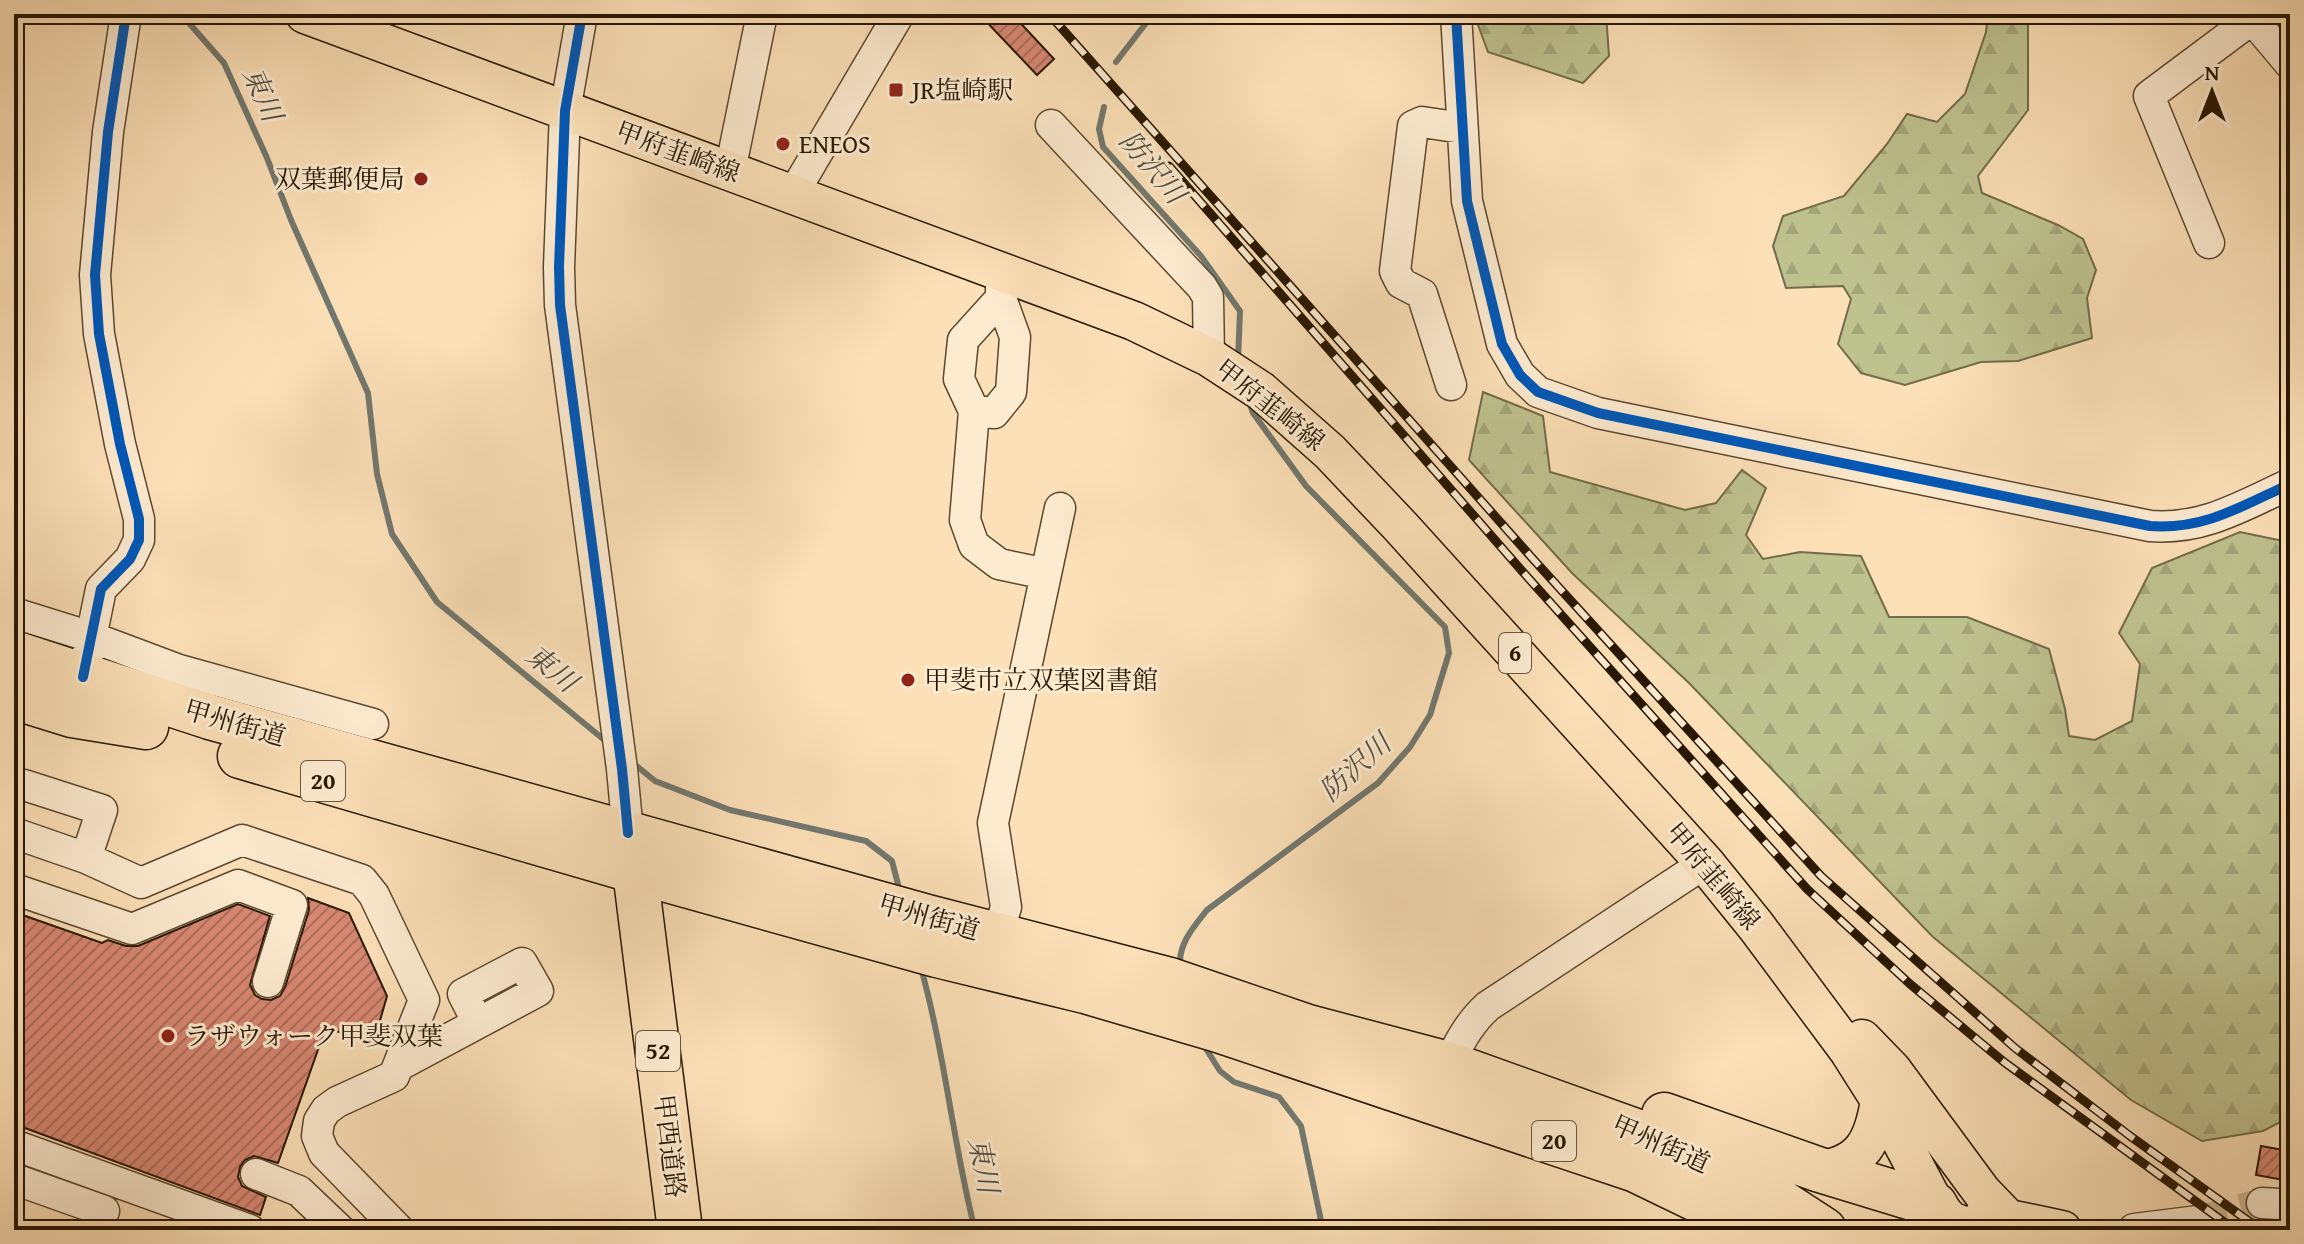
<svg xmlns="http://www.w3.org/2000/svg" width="2304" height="1244" viewBox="0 0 2304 1244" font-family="'Gentium Book Plus','Noto Serif JP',serif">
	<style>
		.forest { fill: url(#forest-firs); stroke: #726c48; stroke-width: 2 }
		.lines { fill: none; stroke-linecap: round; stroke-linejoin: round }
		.stream { stroke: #72786f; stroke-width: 6 }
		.building { fill: url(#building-hatch); stroke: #271600; stroke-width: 2 }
		.minor-tunnel { stroke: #d1b892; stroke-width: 30; stroke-dasharray: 30 15; stroke-linecap: butt }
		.minor-casing { stroke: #5c482e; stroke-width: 33 }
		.major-casing { stroke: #271600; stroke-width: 41 }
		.highway-casing { stroke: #271600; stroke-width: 47 }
		.minor { stroke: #fdebd0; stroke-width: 30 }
		.major { stroke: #fce0b7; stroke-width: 38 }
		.highway { stroke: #fce0b7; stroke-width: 44 }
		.rail-casing { stroke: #271600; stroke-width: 9 }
		.rail { stroke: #fdebd0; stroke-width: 6; stroke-dasharray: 18; stroke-linecap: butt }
		.cycleway-casing { stroke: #fdebd0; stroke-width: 15 }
		.cycleway { stroke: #0057b8; stroke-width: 10 }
		.poi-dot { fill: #8f2418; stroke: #fdebd0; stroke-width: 3 }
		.labels { text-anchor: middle; stroke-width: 6; stroke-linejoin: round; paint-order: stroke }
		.shield { fill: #fdebd0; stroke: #67563e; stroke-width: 2 }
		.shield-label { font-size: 24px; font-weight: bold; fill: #271600 }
		.poi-label { font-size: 26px; fill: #271600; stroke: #fdebd0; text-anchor: start }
		.street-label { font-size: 26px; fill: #271600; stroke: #fdebd0 }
		.water-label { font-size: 28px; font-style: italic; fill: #534f41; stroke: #fdebd0 }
	</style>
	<defs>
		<pattern id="forest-firs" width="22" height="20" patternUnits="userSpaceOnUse" patternTransform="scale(2)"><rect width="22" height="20" fill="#bec28f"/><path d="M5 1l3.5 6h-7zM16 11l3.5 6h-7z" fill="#a3a67a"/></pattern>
		<pattern id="building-hatch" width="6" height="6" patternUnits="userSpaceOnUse" patternTransform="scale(2)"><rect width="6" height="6" fill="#d88873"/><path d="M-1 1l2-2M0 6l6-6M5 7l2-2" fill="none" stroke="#af6e5c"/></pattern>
	</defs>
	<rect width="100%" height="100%" fill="#fce0b7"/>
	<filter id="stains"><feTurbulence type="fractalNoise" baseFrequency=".0025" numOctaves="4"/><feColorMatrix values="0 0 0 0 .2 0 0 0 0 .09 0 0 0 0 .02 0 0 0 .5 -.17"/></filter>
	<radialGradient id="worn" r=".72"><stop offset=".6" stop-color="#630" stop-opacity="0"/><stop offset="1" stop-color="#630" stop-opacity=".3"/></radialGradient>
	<path class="forest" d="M1474,14H1606L1609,56L1583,83L1488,52Z
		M1988,14H2023L2028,24V110L1978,176L1982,193L2058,225L2083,239L2096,270L2087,298L2092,338L2018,361L1981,362L1905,385L1861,373L1838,344L1851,299L1843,286L1786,288L1773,246L1783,216L1844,196L1887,144L1907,114L1937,122L1965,94L1986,32Z
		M1483,392L1543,416L1550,472L1685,510L1716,503L1742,470L1766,488L1746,535L1763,559L1800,552L1861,556L1889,617H1967L2049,649L2065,709L2069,736L2095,740L2132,721L2140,664L2119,633L2152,568L2240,532L2288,542L2290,548V1117L2263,1131L2202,1141L2131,1100L1933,937L1689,683L1572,573L1469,460Z"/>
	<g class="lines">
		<path class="stream" d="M181,14L224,63L267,158L291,220L368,393L377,474L392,534L437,602L608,743
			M1116,62L1153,14
			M1104,107L1099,129L1103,147L1201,256L1240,311L1238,361
			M633,763L655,781L730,810L866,841L892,861L900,892
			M921,968C945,1054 953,1144 975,1230
			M1181,968C1176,947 1194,926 1207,910L1378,783L1410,747L1430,715L1449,653L1445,627L1306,486L1253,413L1249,402
			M1203,1044L1220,1071L1234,1082L1279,1097L1301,1126L1323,1230"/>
	</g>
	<path class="building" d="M979,14H1012L1054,59L1037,75Z
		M308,898L349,913L387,996L373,1045L326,1027L278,1163L254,1156L245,1160L240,1167L238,1177L242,1186L266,1197L260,1215L14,1124V912L102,943L108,940L126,946H138L238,904L270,916L250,985L255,995L262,999L271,1000L280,996L285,987L309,910Z
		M2261,1146L2290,1151V1181L2256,1175Z"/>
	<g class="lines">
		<path class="minor-tunnel" d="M2198,1221L2262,1203"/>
		<defs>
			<path id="minor" d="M582,14L565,111L559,267L560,305L622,769L628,833
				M1456,14L1467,201L1502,344L1520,375L1538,392L1598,413L2150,526C2204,530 2242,506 2290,484
				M2248,14L2290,64
				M1051,125L1202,287L1208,297L1209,357
				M730,171L762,14
				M793,194L899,14
				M2209,243L2149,96L2252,19
				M1001,271V298L1015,337L1011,392L994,413L974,411L959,379L963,340L1001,298
				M1451,385L1422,294L1401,283L1395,271L1413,126L1422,122L1462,128
				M974,411L965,520L974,545L999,564L1046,574
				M14,613L91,637L179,670L373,724
				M83,677L101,589L130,559L139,540V519L120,444L99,334L95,275L108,132L126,14
				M24,785L102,810L86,858
				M14,833L86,858L141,883L242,840L362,880L374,895L424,1000L394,1076L337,1102L326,1110L319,1121L317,1136L324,1153L399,1230
				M14,889L132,929L238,885L292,905L268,982
				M992,954L1006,907L993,823L1060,508
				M1448,1064C1460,1042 1469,1023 1488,1006L1705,863
				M398,1066L538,991L522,963L463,994L478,1023
				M14,1145L250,1230
				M256,1174L299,1191L340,1230
				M14,1179L104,1211
				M2262,1203L2279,1204L2290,1208
				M2134,1229L2198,1221"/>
			<path id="major" d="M305,14L1134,321L1209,357L1261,391L1330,452L1401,527L1705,863L1756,926L1849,1051L1880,1100L1935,1205L1951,1221L1974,1230
				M1862,1039L1892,1070L1982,1192L2008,1219
				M1820,1170C1863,1165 1874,1139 1880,1100
				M1985,1214L2062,1230"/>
			<path id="highway" d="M14,653L210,717L927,917L1170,980L1308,1027L1448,1064L1666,1142L1781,1202L1824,1230
				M14,697L72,715L146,727
				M240,756L635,871L937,955L1085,991L1218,1030L1636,1170L1760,1230
				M630,844L635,871L680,1230
				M1664,1115L1820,1170L1935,1205L1949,1230"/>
		</defs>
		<use href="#minor" class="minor-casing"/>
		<use href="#major" class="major-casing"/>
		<use href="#highway" class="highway-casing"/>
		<use href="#minor" class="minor"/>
		<use href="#major" class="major"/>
		<use href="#highway" class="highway"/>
		<defs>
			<path id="rail" d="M1049,14L1533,559L1821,876L2015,1048L2130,1136L2261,1230
				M1169,166L1522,571L1807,889L1910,984L2004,1062L2235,1230"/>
		</defs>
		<use href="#rail" class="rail-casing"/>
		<use href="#rail" class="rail"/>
		<defs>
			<path id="cycleway" d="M582,14L565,111L559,267L560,305L622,769L628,833
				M1456,14L1467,201L1502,344L1520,375L1538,392L1598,413L2150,526C2204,530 2242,506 2290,484
				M83,677L101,589L130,559L139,540V519L120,444L99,334L95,275L108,132L126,14"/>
		</defs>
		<use href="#cycleway" class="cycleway-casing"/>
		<use href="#cycleway" class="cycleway"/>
	</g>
	<g class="poi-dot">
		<rect x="888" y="82" width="16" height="16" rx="4"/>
		<circle cx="783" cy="144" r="8"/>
		<circle cx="421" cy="179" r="8"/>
		<circle cx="908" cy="680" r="8"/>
		<circle cx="168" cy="1036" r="8"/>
	</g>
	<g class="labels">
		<g class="shield">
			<rect x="1499" y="633" width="32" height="40" rx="6"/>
			<rect x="301" y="761" width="44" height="40" rx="6"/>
			<rect x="636" y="1031" width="44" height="40" rx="6"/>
			<rect x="1532" y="1121" width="44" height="40" rx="6"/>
		</g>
		<g class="shield-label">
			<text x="1515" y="661">6</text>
			<text x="323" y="789">20</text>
			<text x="658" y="1059">52</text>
			<text x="1554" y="1149">20</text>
		</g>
		<g class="poi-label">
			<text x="912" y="99">JR塩崎駅</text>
			<text x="799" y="153">ENEOS</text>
			<text x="405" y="188" text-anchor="end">双葉郵便局</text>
			<text x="924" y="689">甲斐市立双葉図書館</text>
			<text x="184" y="1045">ラザウォーク甲斐双葉</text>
		</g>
		<g class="street-label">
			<text transform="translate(678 152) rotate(20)" y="9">甲府韮崎線</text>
			<text transform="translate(1270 405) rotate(38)" y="9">甲府韮崎線</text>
			<text transform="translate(235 723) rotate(16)" y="9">甲州街道</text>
			<text transform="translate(1713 876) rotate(50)" y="9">甲府韮崎線</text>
			<text transform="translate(929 917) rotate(16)" y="9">甲州街道</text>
			<text transform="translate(1661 1144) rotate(24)" y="9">甲州街道</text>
			<text transform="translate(670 1146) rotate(83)" y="9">甲西道路</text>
		</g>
		<g class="water-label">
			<text transform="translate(263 94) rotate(66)" y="10">東川</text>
			<text transform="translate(1153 167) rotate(50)" y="10">防沢川</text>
			<text transform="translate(552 668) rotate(39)" y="10">東川</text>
			<text transform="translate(1355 767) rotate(-42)" y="10">防沢川</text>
			<text transform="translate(984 1165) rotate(79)" y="10">東川</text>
		</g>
	</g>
	<rect width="2304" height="1244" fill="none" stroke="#fce0b7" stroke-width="48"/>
	<rect x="16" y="16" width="2272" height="1212" fill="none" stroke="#271600" stroke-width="4"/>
	<rect x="24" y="24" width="2256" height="1196" fill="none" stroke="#271600" stroke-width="2"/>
	<g transform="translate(2212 92)" stroke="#fdebd0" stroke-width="6" paint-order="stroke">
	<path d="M0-6L14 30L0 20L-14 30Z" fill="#271600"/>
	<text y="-12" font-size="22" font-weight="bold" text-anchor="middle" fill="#271600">N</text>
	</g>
	<rect width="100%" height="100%" filter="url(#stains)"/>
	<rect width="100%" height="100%" fill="url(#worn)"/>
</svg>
